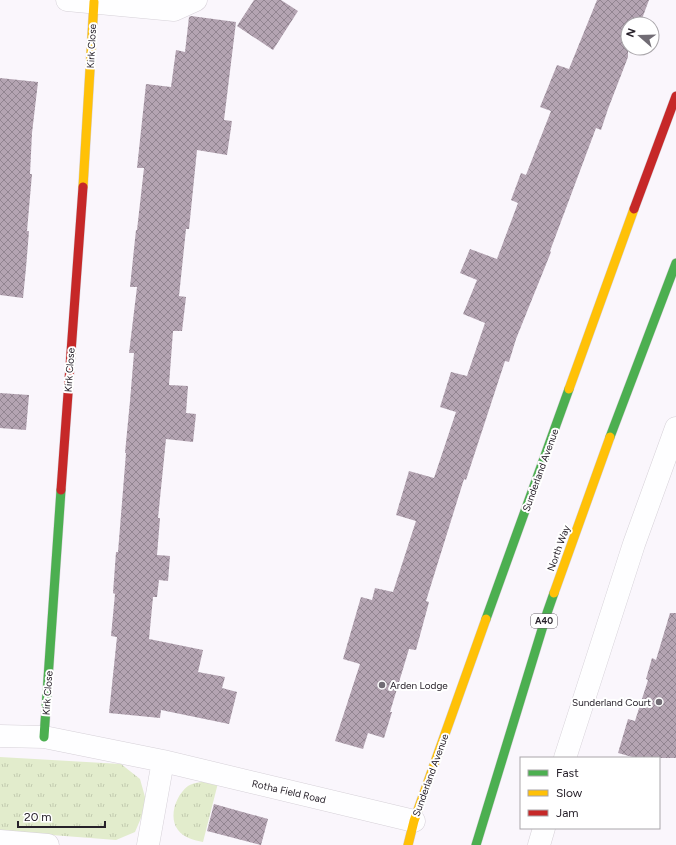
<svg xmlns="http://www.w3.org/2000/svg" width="676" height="845" viewBox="0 0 676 845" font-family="Figtree,sans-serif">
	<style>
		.grass { fill: url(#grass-tufts) }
		.building { fill: url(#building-cross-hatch) }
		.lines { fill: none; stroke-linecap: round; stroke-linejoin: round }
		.street-casing { stroke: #d6d1d8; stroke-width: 23 }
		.fast-casing { stroke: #d6d1d8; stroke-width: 10 }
		.slow-casing { stroke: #d6d1d8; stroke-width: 10 }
		.jam-casing { stroke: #d6d1d8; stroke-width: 10 }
		.street { stroke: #fefeff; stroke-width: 22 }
		.fast { stroke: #4caf50; stroke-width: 9 }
		.slow { stroke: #ffc107; stroke-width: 9 }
		.jam { stroke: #c62828; stroke-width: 9 }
		.poi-dot { fill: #716c74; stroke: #fff; stroke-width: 1.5 }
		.labels { text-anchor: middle; stroke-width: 4; stroke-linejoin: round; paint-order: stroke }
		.shield { fill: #fff; stroke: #68646a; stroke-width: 1 }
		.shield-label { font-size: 9px; font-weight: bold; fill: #27212a }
		.street-label { font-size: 10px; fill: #27212a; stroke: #fff }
		.poi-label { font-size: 10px; fill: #27212a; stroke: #fff; text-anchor: start }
	</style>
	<defs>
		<pattern id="grass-tufts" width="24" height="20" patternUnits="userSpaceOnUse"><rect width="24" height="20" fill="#e2eccc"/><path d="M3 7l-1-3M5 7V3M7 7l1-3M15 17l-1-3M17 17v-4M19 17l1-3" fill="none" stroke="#c2caaf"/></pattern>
		<pattern id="building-cross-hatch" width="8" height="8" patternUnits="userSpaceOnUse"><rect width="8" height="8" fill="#b4a4b2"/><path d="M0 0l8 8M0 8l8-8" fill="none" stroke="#928591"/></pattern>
	</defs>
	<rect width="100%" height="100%" fill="#faf6fc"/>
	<path class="grass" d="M0,757L121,764L140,779L147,804L135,832L116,840L0,831Z
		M209,781L218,783L203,842C194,840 184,838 178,830C168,817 176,795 188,786C194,782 203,782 209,781Z"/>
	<path class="building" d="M254,0H281L298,11L273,50L237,26Z
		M597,0H649L640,24H628V57L608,109L601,130L596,128L550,251L551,252L516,339L509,362L505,361L466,480L464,479L426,601L429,602L416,650L409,649L390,712H392L384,738L368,733L363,749L335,741L360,664L343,659L361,597L372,600L375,588L393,592L416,521L396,515L409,471L434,478L456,412L440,407L451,372L467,376L485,323L463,314L477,280L460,273L470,249L497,259L518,203L511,200L521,173L526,175L551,111L540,107L557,65L569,69Z
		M191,16L236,22L224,120L232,121L227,155L197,150L189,229H186L179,296L186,297L182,331H173L169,385L188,386L186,413L196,414L193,442L166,439L158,518H160L157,555L170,556L168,581L159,580L157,597H153L149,639L203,650L198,672L225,677L222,688L237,692L229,724L161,710L160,718L109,713L117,637L111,636L115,594L113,593L116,552H118L126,453H125L130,401L134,353H129L137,287H130L136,230H137L144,168H137L146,84L171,87L176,50L185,52L189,17Z
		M0,78L38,82L32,133L30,174H32L27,231H29L26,268L23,298L0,295Z
		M0,393L29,395L26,430L0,428Z
		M670,613H676V758H636L618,753L628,719L635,721L648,680L646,679L652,658L656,660Z
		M214,804L268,819L261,845L207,831Z"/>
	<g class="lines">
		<defs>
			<path id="street" d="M67,0L174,10L196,0
				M0,736L44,737L163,761L414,821
				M565,758L634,544L676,428
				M0,841L48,845
				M148,845L163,761
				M539,845L544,828"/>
			<path id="fast" d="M610,437L676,263
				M486,619L569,389
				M44,737L61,490
				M476,845L547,613L554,593"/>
			<path id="slow" d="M83,187L94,2
				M569,389L634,209
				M554,593L610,437
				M408,845L414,821L486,619"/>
			<path id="jam" d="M634,209L676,96
				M61,490L83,187"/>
		</defs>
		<use href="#street" class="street-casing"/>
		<use href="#fast" class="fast-casing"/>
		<use href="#slow" class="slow-casing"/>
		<use href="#jam" class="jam-casing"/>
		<use href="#street" class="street"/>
		<use href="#fast" class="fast"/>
		<use href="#slow" class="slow"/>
		<use href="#jam" class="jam"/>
	</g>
	<g class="poi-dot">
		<circle cx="382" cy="685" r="4"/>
		<circle cx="659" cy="702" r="4"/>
	</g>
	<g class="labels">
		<rect class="shield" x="531" y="614" width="26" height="14" rx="3"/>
		<g class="shield-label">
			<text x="544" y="624">A40</text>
		</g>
		<g class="street-label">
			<text transform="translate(91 46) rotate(-87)" y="4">Kirk Close</text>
			<text transform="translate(69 370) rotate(-86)" y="4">Kirk Close</text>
			<text transform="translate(540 470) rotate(-70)" y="4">Sunderland Avenue</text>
			<text transform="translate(558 548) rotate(-70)" y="4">North Way</text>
			<text transform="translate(47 693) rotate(-86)" y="4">Kirk Close</text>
			<text transform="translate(430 775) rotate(-70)" y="4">Sunderland Avenue</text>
			<text transform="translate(289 791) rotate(13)" y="4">Rotha Field Road</text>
		</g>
		<g class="poi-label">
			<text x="390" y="689">Arden Lodge</text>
			<text x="651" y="706" text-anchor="end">Sunderland Court</text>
		</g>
	</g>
	<rect x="520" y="757" width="140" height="72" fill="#ffffff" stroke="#a9a6aa"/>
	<rect x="528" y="770" width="20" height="6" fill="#4caf50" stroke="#a9a6aa"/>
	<text x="556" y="777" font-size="12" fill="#27212a">Fast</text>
	<rect x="528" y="790" width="20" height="6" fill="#ffc107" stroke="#a9a6aa"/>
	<text x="556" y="797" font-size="12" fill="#27212a">Slow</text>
	<rect x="528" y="810" width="20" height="6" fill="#c62828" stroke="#a9a6aa"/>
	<text x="556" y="817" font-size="12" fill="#27212a">Jam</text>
	<g transform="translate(640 36) rotate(290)"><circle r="19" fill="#ffffff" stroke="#a9a6aa"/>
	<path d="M0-3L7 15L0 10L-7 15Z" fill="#716c74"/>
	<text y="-6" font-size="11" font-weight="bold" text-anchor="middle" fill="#27212a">N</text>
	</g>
	<path d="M18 821v6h87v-6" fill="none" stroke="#27212a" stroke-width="2"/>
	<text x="24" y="821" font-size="12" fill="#27212a" stroke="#ffffff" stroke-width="3" paint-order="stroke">20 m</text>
</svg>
